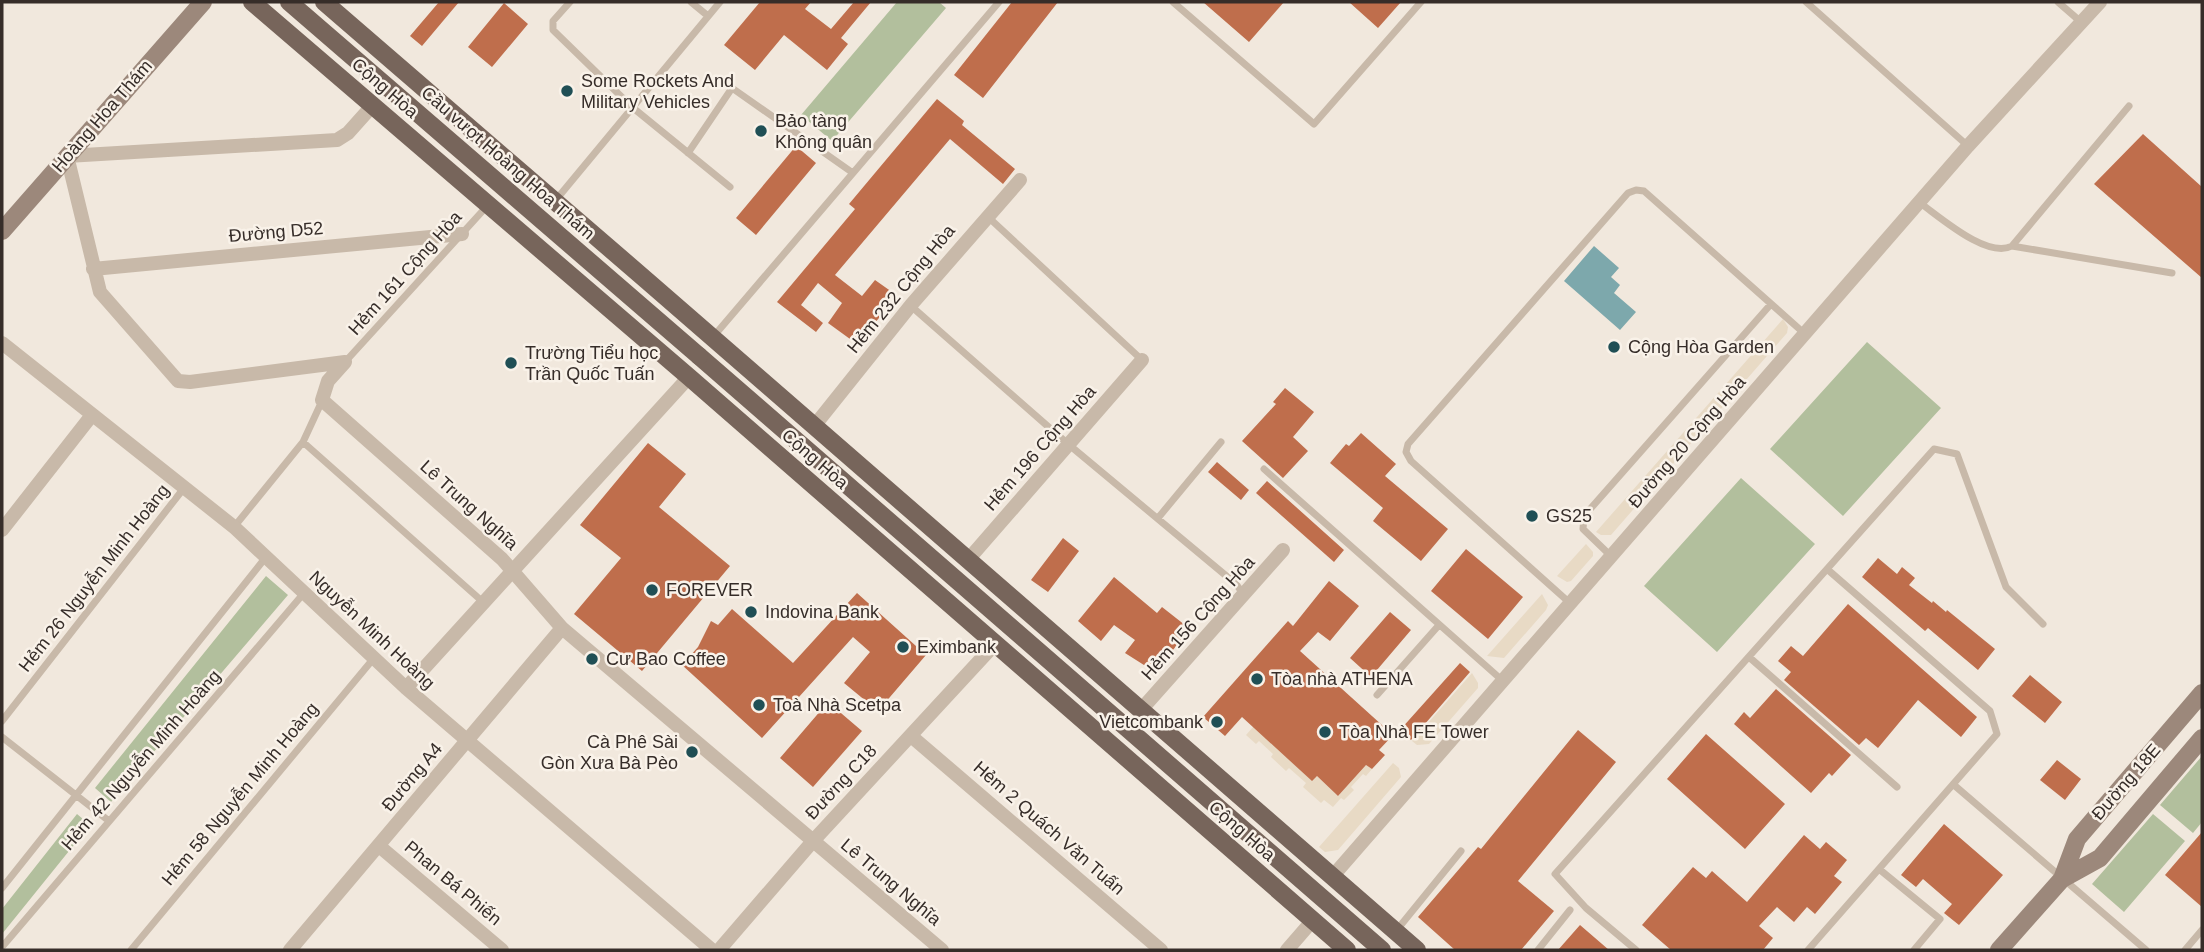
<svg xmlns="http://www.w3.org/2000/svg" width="2204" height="952" viewBox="0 0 2204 952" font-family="Helvetica,sans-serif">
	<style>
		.green { fill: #b2bf9d }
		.plaza { fill: #e8dac5 }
		.water { fill: #7da8ac }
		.building { fill: #bf6e4c }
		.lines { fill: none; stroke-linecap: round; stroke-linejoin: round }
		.lane { stroke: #c8b9a9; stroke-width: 7 }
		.street { stroke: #c8b9a9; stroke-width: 14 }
		.secondary { stroke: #9c887b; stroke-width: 18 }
		.primary { stroke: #77655b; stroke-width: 18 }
		.primary-bridge { stroke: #77655b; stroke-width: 18 }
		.poi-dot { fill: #204f55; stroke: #f9f2e9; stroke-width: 2.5 }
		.labels { text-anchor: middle; stroke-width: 5; stroke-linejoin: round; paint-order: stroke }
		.poi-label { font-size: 18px; fill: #362d29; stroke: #f9f2e9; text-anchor: start }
		.street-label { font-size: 18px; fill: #362d29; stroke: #f9f2e9 }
	</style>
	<rect width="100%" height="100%" fill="#f1e8dd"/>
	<path class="green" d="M897,2H939L946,8L832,141L801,115Z
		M1867,342L1941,408L1843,516L1770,449Z
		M1741,478L1815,544L1717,652L1644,586Z
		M266,576L288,595L111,802L95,788Z
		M2202,756V822L2193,833L2160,805Z
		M77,814L90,825L2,934V909Z
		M2153,814L2185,841L2124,912L2092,884Z"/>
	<path class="plaza" d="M1783,319L1788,327L1787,333L1611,535H1601L1596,532Z
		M1586,544L1593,552V556L1571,581L1567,582L1557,576Z
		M1542,594L1548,605L1546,610L1504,658L1487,656Z
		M1472,673L1478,683V688L1429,744L1417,745L1412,741Z
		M1269,709L1312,780L1317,776L1338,796L1366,765L1372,769L1366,776L1363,774L1351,787L1354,790L1344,800L1341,798L1333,807L1324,800L1321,803L1303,787L1306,783L1289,768L1286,771L1271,757L1273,754L1259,741L1256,744L1246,735Z
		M1393,763L1399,768L1401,777L1338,850L1325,852L1319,847Z"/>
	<path class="water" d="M1594,246L1619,268L1611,277L1620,285L1614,293L1636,312L1620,330L1564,281Z"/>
	<path class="building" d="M439,2H459L422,46L410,36Z
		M760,2H811L805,9L831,29L854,2H871L841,38L848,44L827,70L784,35L755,70L724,45Z
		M1012,2H1058L983,98L954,75Z
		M1203,2H1284L1249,42Z
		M1349,2H1401L1378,28Z
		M504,3L528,24L492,67L468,47Z
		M937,99L964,121L962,125L1015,169L1003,184L950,139L835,275L862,296L875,280L892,292L878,309L883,313L866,334L869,337L861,347L828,323L842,303L818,283L801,305L823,323L816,332L777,302L855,209L849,204Z
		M2143,134L2202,187V278L2094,184Z
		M796,146L816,163L756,235L736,218Z
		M1285,388L1314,412L1293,437L1308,451L1283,478L1242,441L1276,404L1273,402Z
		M1361,433L1396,464L1385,476L1448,529L1421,561L1373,521L1383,508L1330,463L1346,444L1349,446Z
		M648,443L686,474L659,507L730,566L642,671L574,614L621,558L580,525Z
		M1217,462L1249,490L1241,500L1208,472Z
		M1267,481L1344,550L1334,562L1256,493Z
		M1063,538L1079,551L1048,592L1031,580Z
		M1466,549L1523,597L1488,639L1431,591Z
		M1878,558L1897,574L1902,567L1915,578L1909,585L1932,603L1933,601L1946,612L1947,610L1995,649L1978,670L1928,628L1925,631L1862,577Z
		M1114,577L1157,613L1162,607L1190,629L1155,672L1125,653L1135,640L1114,625L1101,641L1078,621Z
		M1329,581L1359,606L1330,641L1318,632L1300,651L1393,735L1379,750L1385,755L1372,769L1366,765L1338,796L1317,776L1312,781L1242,717L1225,736L1203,717L1288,621L1293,626Z
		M857,593L926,655L878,711L844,683L870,652L853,637L762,738L682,665L698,647L711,621L718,625L732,609L793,663Z
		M1848,604L1977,717L1961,737L1918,700L1878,748L1866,738L1859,745L1784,680L1791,672L1778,661L1791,646L1803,656Z
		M1390,612L1411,630L1371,677L1350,658Z
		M1460,663L1470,672L1411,740L1400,730Z
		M2030,675L2062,702L2045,723L2012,696Z
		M1776,689L1851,755L1832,776L1829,773L1811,793L1734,724L1744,712L1750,718Z
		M828,702L862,731L813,787L780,758Z
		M1578,730L1616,762L1518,881L1554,911L1521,950H1455L1418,917L1478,847L1481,849Z
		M1706,734L1785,804L1745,849L1667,779Z
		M2057,760L2081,779L2065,800L2040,780Z
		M1944,824L2003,875L1959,925L1944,913L1952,904L1923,879L1916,887L1901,875Z
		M2202,832V907L2165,875Z
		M1804,835L1820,849L1826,842L1847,860L1834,876L1842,882L1815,914L1807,907L1794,922L1777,907L1759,926L1773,938L1763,950H1671L1642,925L1693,867L1706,878L1712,871L1747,902Z
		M1580,925L1609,950H1558Z"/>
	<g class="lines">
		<path class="lane" d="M570,2L553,21V30L632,107L730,187
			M691,2L708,16
			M1173,2L1314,124L1421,2
			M1806,2L1968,146
			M2058,2L2081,22
			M688,153L732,88L853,173
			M555,201L720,2
			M1920,203C1940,217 1987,259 2012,246L2129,106
			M987,216L1142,360
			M2012,246L2172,273
			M911,306L1068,444L1236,584L1244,595
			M713,337L999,2
			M345,362L488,205
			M303,442L483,602
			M1264,469L1503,681
			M1158,518L1221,442
			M234,527L303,442L322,401
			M1612,557L1583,529L1584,516L1771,304
			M1571,604L1411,461L1406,452L1408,444L1628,193L1636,190L1644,191L1805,334
			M1749,657L1897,787
			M1377,695L1439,625
			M2,721L184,488
			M2,737L109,821
			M1954,785L2146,950
			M1879,869L1940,919L1914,950
			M2,888L266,557
			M1396,931L1461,851
			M2,947L304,593
			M131,950L374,658
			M1538,950L1570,910
			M1636,950L1586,908L1555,874L1934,449L1957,454L2006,587L2043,624
			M1808,950L1997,734L1990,711L1827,569
			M2185,950L2202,930"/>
		<path class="street" d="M93,269L462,234
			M2,343L234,527L406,688L712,950
			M345,362L328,381L322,400L502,559L562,628L942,950
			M345,362L190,382L178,381L100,292L67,156L337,140L348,133L373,105
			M815,425L911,305L1020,180
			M2,530L92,415
			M967,561L1142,360
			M406,688L689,377
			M1140,711L1283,550
			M911,736L1161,950
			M379,846L502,950
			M1332,877L1968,146L2100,2
			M290,950L562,628
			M719,950L813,841L995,644
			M1287,950L1313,920"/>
		<path class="secondary" d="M2,231L203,2
			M2062,879L2077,839L2202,693
			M1999,950L2062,879L2100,858L2202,738"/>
		<path class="primary" d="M252,2L689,377L1347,950
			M324,2C690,316 1052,634 1417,950
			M699,356L1382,950"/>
		<path class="primary-bridge" d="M289,2L699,356"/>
	</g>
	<g class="poi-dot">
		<circle cx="567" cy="91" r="7"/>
		<circle cx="761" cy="131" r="7"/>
		<circle cx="1614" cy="347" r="7"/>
		<circle cx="511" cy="363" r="7"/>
		<circle cx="1532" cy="516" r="7"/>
		<circle cx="652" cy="590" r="7"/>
		<circle cx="751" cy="612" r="7"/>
		<circle cx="903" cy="647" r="7"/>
		<circle cx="592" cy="659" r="7"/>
		<circle cx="1257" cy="679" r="7"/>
		<circle cx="759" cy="705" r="7"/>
		<circle cx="1217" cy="722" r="7"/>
		<circle cx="1325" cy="732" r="7"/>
		<circle cx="692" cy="752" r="7"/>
	</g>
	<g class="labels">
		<g class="poi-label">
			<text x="581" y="87">Some Rockets And<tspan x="581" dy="21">Military Vehicles</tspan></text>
			<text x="775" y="127">Bảo tàng<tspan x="775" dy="21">Không quân</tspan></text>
			<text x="1628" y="353">Cộng Hòa Garden</text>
			<text x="525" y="359">Trường Tiểu học<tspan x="525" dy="21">Trần Quốc Tuấn</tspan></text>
			<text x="1546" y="522">GS25</text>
			<text x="666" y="596">FOREVER</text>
			<text x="765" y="618">Indovina Bank</text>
			<text x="917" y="653">Eximbank</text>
			<text x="606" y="665">Cư Bao Coffee</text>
			<text x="1271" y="685">Tòa nhà ATHENA</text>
			<text x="773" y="711">Toà Nhà Scetpa</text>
			<text x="1203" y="728" text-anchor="end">Vietcombank</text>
			<text x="1339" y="738">Tòa Nhà FE Tower</text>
			<text x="678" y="748" text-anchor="end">Cà Phê Sài<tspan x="678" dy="21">Gòn Xưa Bà Pèo</tspan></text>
		</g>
		<g class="street-label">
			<text transform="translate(385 88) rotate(41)" y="6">Cộng Hòa</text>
			<text transform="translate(102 116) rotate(-49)" y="6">Hoàng Hoa Thám</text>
			<text transform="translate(508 163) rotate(41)" y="6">Cầu vượt Hoàng Hoa Thám</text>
			<text transform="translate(276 232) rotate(-5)" y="6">Đường D52</text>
			<text transform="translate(405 273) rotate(-48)" y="6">Hẻm 161 Cộng Hòa</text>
			<text transform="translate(901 289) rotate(-51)" y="6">Hẻm 232 Cộng Hòa</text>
			<text transform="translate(1687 442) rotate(-49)" y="6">Đường 20 Cộng Hòa</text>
			<text transform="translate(1040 448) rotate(-49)" y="6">Hẻm 196 Cộng Hòa</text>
			<text transform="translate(815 459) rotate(41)" y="6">Cộng Hòa</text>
			<text transform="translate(469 505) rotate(42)" y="6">Lê Trung Nghĩa</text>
			<text transform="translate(94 578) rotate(-52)" y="6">Hẻm 26 Nguyễn Minh Hoàng</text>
			<text transform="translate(1198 618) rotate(-48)" y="6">Hẻm 156 Cộng Hòa</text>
			<text transform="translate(372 630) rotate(43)" y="6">Nguyễn Minh Hoàng</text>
			<text transform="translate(141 760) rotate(-49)" y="6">Hẻm 42 Nguyễn Minh Hoàng</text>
			<text transform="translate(412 777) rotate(-50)" y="6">Đường A4</text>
			<text transform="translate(841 782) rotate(-47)" y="6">Đường C18</text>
			<text transform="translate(2126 782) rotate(-49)" y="6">Đường 18E</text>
			<text transform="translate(240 794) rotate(-50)" y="6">Hẻm 58 Nguyễn Minh Hoàng</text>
			<text transform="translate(1049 828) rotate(41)" y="6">Hẻm 2 Quách Văn Tuấn</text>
			<text transform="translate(1242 831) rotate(41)" y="6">Cộng Hòa</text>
			<text transform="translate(891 882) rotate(40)" y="6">Lê Trung Nghĩa</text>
			<text transform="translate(453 883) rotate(40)" y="6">Phan Bá Phiến</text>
		</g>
	</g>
	<rect width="2204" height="952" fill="none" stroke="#362d29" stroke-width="7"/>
</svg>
